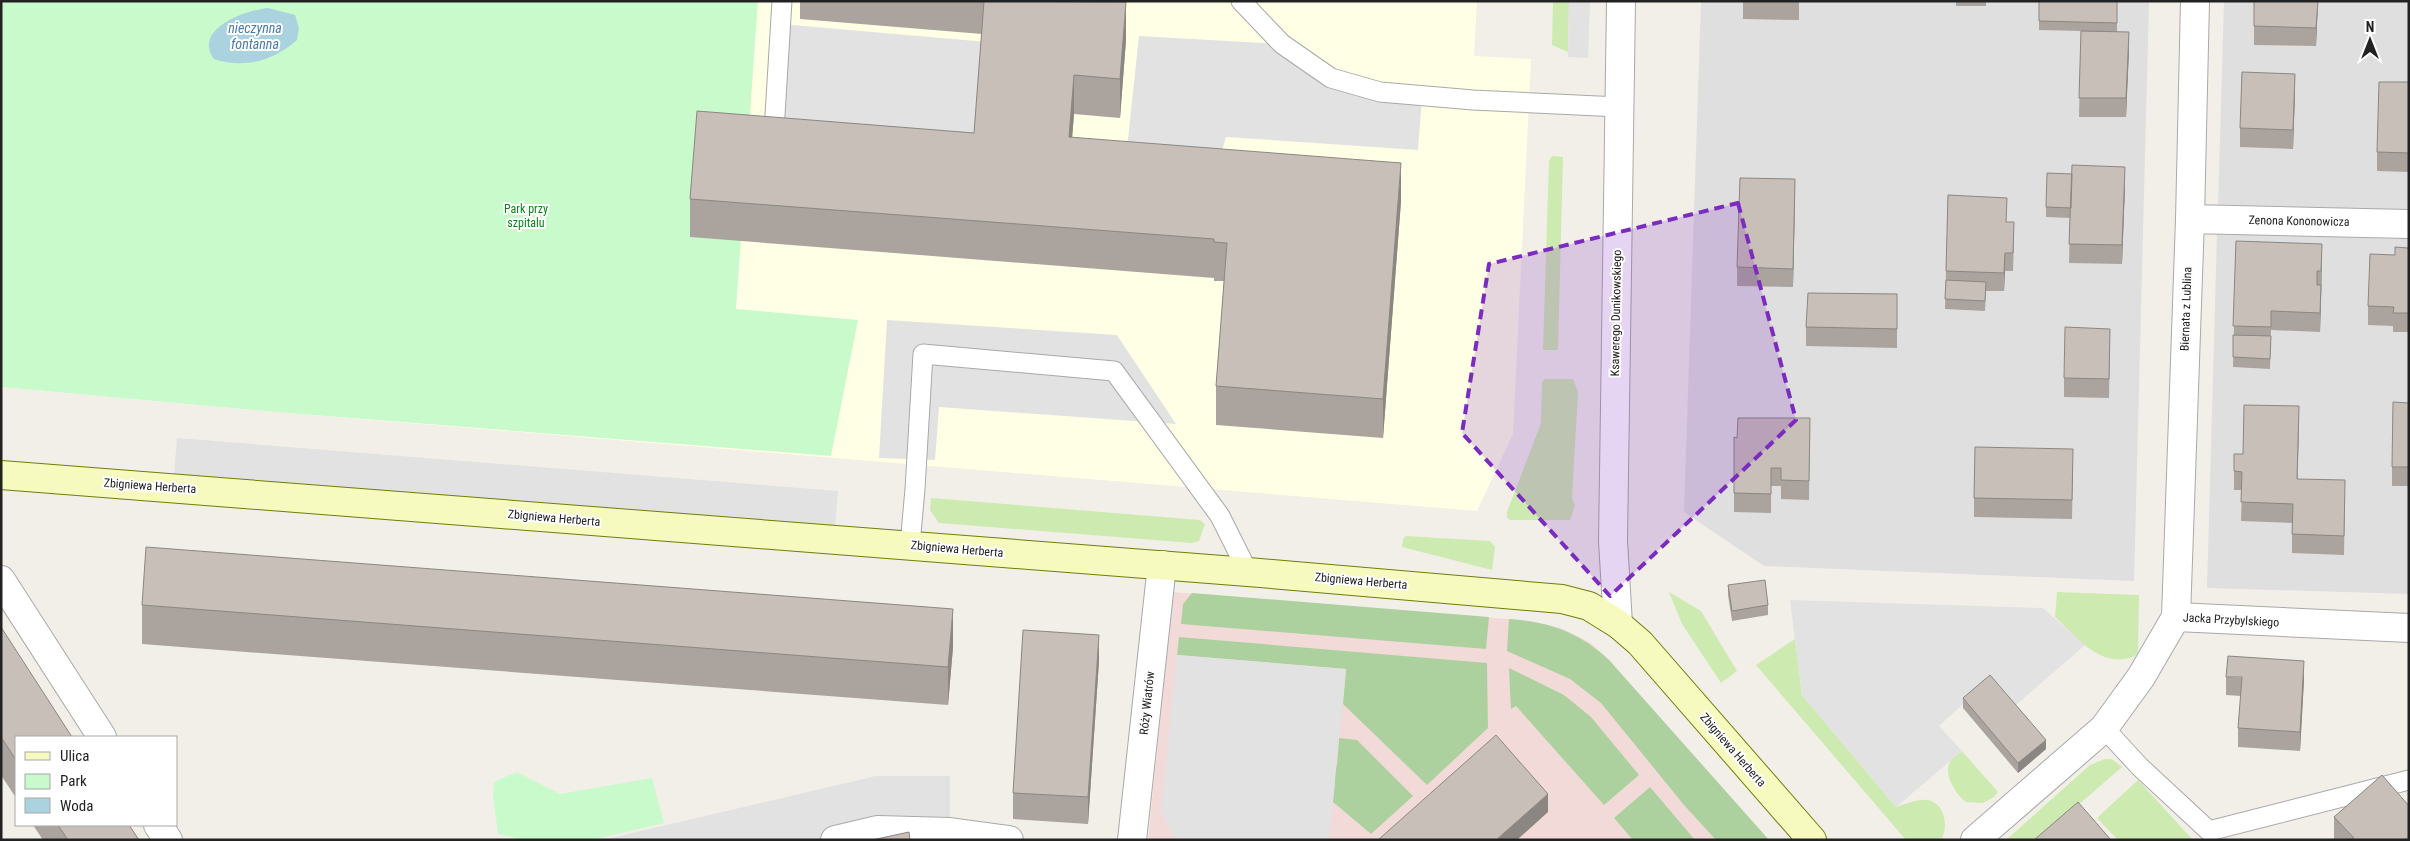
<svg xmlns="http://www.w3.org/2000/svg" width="2410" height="841" viewBox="0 0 2410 841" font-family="'Roboto Condensed',sans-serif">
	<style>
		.residential { fill: #e0dfdf }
		.commercial { fill: #f2dad9 }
		.education { fill: #ffffe5 }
		.grass { fill: #cdebb0 }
		.forest { fill: #add19e }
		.park { fill: #c8facc }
		.parking { fill: #e2e2e2 }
		.water { fill: #aad3df }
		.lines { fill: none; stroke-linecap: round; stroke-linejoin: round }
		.lane-casing { stroke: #a9a9a9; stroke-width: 21 }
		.street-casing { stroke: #a9a9a9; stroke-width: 30 }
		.secondary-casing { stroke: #707d05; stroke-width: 30 }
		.lane { stroke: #fff; stroke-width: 19 }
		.street { stroke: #fff; stroke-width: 28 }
		.secondary { stroke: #f7fabf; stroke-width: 28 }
		.wall { fill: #aba49e }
		.shaded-wall { fill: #8b8681 }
		.building { fill: #c7bfb8; stroke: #8b8681 }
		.marked { fill: #7b2cbf; fill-opacity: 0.2; stroke: #7b2cbf; stroke-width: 4; stroke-dasharray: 10 6; stroke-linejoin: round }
		.labels { text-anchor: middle; stroke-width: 4; stroke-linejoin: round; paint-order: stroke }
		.park-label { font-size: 12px; fill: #0c8416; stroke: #fff }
		.street-label { font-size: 12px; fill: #222; stroke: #fff }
		.water-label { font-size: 14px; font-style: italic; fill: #4a7aab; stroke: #fff }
	</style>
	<rect width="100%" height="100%" fill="#f2efe9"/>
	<path class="residential" d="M1701,1H2149L2134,581L1764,566L1684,512Z
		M2224,1H2409V210L2218,205Z
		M2217,234L2409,239V594L2207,588Z"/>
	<path class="commercial" d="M1173,592L1531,621L1561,628L1591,643L1609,660L1769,840H1148Z"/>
	<path class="education" d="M1,1H1477L1474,56L1531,59L1513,434L1477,511L276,412L1,387Z"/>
	<path class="grass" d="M1553,1H1569L1568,52L1552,45Z
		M1552,156L1563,157L1558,350H1543L1549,161Z
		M1545,379H1573L1578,392L1572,498L1575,505L1570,520H1510L1507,518V512L1541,423L1542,382Z
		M931,498L1200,520L1205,524L1199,541L1192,543L939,523L930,510Z
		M1406,536L1490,541L1495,547L1492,570L1402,547L1403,539Z
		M1669,592L1701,611L1737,671L1721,683L1682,624Z
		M2057,592L2139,595L2138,652L2135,656C2101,670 2078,638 2055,617Z
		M1795,639L1802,695L1896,807C1906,804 1917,799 1928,800C1945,803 1949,827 1941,840H1906L1756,665Z
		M1962,751L1998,792L1994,797L1983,803L1966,802C1956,795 1943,775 1950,762C1952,758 1959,754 1962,751Z
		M2105,759H2112L2122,767L2038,840H2006L2090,765Z
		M2138,780L2193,840H2118L2097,818Z"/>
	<path class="forest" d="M1192,593L1489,617L1486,649L1181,624L1183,604Z
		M1509,619C1550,622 1579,632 1609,660L1769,840H1716L1684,805L1601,703L1570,679L1507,651Z
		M1179,637L1487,663L1488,728L1427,785L1343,704L1346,669L1177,655Z
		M1509,668L1564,695L1591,717L1639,775L1604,805L1516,706L1511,709Z
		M1339,738L1357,740L1413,796L1371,834L1333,802L1335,783L1167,748L1337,765Z
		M1650,787L1695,840H1633L1614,818Z"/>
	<path class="park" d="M1,1H758L736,309L858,320L831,456L276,412L1,387Z
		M517,772L560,794L652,778L664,823L591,840H524L498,834L493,796L494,782Z"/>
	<path class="parking" d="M1569,1H1590L1588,58L1568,57Z
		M781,24L987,42L977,171L774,131Z
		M1139,36L1282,44L1331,78L1422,97L1418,150L1226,137L1218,165L1126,158Z
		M887,320L1117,335L1176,424L939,407L935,460L879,458Z
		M177,438L838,491L835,526L174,474Z
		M1790,600L2043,608L2085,645L2016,705L1991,678L1939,726L1962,751L1896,807L1802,695Z
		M1177,655L1346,669L1329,840H1176L1161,812Z
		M876,776H950V832L835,840H602Z"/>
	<path class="water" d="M268,8L295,15L299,28L297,40C273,61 245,69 214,59C192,29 246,10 268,8Z"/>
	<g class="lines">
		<defs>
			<path id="lane" d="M1241,1L1282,44L1331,78L1380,92L1473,100L1619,107
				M774,131L782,1
				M910,545L915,489L923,354L1114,371L1220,516L1248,572
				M2104,728L2140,767L2209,831L2409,780"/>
			<path id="street" d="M2190,219L2409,224
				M1,580L102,737
				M2176,617L2409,628
				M1618,624L1613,541L1621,1
				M158,825L168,840
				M835,840L877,830L950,832L1009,840
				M1132,840L1162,565
				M1975,840L2104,728L2141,677L2176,617L2190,219L2195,1"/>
			<path id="secondary" d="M1,475L1248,572L1562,599L1589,606L1618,624L1640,643L1812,840"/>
		</defs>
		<use href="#lane" class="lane-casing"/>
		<use href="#street" class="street-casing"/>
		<use href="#secondary" class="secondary-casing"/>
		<use href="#lane" class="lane"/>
		<use href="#street" class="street"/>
		<use href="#secondary" class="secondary"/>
	</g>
	<path class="wall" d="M800,1H1120L1126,40L1120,118L1074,114L1072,138L1401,201L1383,438L1216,425V386L1224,281H1214V278L690,237V199L974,133L982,34L800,19Z
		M1743,1H1799V20L1743,19Z
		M1956,1H1986V6H1956Z
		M2039,1H2117V31L2129,50L2126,117H2079L2081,31L2039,30Z
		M2318,1L2316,46L2254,45V26Z
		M2409,82V172L2377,171V152Z
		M2295,92L2293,149L2240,147V128Z
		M2125,186L2122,264L2069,263L2070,218L2046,217V207Z
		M1948,195L2007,222L2014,241L2013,271H2005L2004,291H1986L1985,311L1945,309Z
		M1795,198L1793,287L1737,286V267Z
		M2236,241L2322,263L2320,332L2271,330L2270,369L2233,367Z
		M2408,250L2409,332H2393V326L2368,325V306L2395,255Z
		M1897,294V348L1806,346V327Z
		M2110,348L2109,398L2064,397V378Z
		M2409,403V486H2392V467Z
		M1810,418L1809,500L1781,499V486H1771V513L1734,512V437L1737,438Z
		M2299,424L2297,479L2345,499L2344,555L2292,553V523L2241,521L2242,490H2234V454H2243Z
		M2073,468L2072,519L1974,517V498Z
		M1728,585L1768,605V615L1732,621L1728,595Z
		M142,605L953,647L948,705L142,644Z
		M1,627L16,737V798L1,775Z
		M1099,661L1088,824L1013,819V793Z
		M2226,677L2304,680L2300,751L2238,747V728L2241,696L2226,695Z
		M1963,698L2046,749L2018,773L1963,708Z
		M2334,817L2409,840H2334Z
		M33,825H129L139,840H43Z"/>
	<path class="shaded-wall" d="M2318,1L2316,46V28Z
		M1126,2V40L1120,118V79Z
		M2129,32V50L2126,117V98Z
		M2295,74V92L2293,149V130Z
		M1074,75V114L1069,176V137Z
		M1401,163V201L1383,438V399Z
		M2125,167V186L2122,264V245Z
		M1795,179V198L1793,287V269Z
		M2322,244L2321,303L2320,332V313Z
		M2005,253V271L2004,291V273Z
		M2299,406V424L2297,498V479Z
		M953,609V647L948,705V667Z
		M1099,635V661L1088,824V797Z
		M2304,661V680L2300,751V732Z
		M2046,740V749L2018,773V763Z
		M1548,794V812L1517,840H1496Z"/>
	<path class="building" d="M984,1L1126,2L1120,79L1074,75L1069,137L1401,163L1383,399L1216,386L1227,243L1214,242V239L690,199L697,111L974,133Z
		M2039,1H2117V23L2039,21Z
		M2254,1H2318L2316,28L2254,26Z
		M2081,31L2129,32L2126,98H2079Z
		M2242,72L2295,74L2293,130L2240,128Z
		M2379,82H2409V153L2377,152Z
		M2072,165L2125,167L2122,245L2069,244Z
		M2047,173L2072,174L2071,208L2046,207Z
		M1740,178L1795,179L1793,269L1737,267Z
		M1948,195L2007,198L2006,222H2014L2013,253H2005L2004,273L1946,271Z
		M2236,241L2322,244L2321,271H2317V285H2321L2320,313L2271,311V327L2233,326Z
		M2395,247L2408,248L2409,250V313H2393L2394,307L2368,306L2370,254L2395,255Z
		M1946,280L1986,282L1985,301L1945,299Z
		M1808,293L1897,294V329L1806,327Z
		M2065,327L2110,329L2109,379L2064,378Z
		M2233,335L2271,336L2270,359L2233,357Z
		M2393,402L2409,403V467H2392Z
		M2244,405L2299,406L2297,479L2345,480L2344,536L2292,534L2293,504L2241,502L2242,472L2234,471V454H2243Z
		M1738,418H1810L1809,481L1781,480V468H1771V494L1734,493V437L1737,438Z
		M1975,447L2073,449L2072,500L1974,498Z
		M146,547L953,609L948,667L142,605Z
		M1765,580L1768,605L1732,611L1728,585Z
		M1,627L72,737H16V760L1,737Z
		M1023,630L1099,635L1088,797L1013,793Z
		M2228,656L2304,661L2300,732L2238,728L2242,677H2226Z
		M1990,675L2046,740L2018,763L1963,698Z
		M1496,735L1548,794L1496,840H1378Z
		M2382,775L2409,806V840H2352L2354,838L2334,817Z
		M2078,802L2111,840H2034Z
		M58,825H129L139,840H68Z
		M909,832L910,840H872Z"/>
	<path class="marked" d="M1738,203L1796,420L1610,596L1462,433L1489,264Z"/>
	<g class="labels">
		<g class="park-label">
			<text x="526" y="213">Park przy<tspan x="526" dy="14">szpitalu</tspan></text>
		</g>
		<g class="street-label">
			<text transform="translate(2299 221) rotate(1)" y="4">Zenona Kononowicza</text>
			<text transform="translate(2186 309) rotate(-88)" y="4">Biernata z Lublina</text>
			<text transform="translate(1616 313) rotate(-89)" y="4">Ksawerego Dunikowskiego</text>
			<text transform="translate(150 486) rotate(4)" y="4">Zbigniewa Herberta</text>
			<text transform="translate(554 518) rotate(5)" y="4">Zbigniewa Herberta</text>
			<text transform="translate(957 549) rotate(5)" y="4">Zbigniewa Herberta</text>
			<text transform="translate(1361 581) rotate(5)" y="4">Zbigniewa Herberta</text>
			<text transform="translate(2231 620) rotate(3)" y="4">Jacka Przybylskiego</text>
			<text transform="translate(1147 703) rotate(-84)" y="4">Róży Wiatrów</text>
			<text transform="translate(1733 750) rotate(49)" y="4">Zbigniewa Herberta</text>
		</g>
		<g class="water-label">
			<text x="255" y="33">nieczynna<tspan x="255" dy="16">fontanna</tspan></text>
		</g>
	</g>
	<rect width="2410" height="841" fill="none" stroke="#222222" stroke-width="5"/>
	<rect x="15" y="736" width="162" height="90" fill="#ffffff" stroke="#a7a7a7"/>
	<rect x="25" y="752" width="25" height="8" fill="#f7fabf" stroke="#a7a7a7"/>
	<text x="60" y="761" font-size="15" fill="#222222">Ulica</text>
	<rect x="25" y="774" width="25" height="15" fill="#c8facc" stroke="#a7a7a7"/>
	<text x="60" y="786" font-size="15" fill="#222222">Park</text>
	<rect x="25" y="798" width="25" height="15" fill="#aad3df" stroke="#a7a7a7"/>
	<text x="60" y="811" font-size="15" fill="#222222">Woda</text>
	<g transform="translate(2370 40)" stroke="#ffffff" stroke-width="4" paint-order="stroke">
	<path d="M0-4L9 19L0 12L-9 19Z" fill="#222222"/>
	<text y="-8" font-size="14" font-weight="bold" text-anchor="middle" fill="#222222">N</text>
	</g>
</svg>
